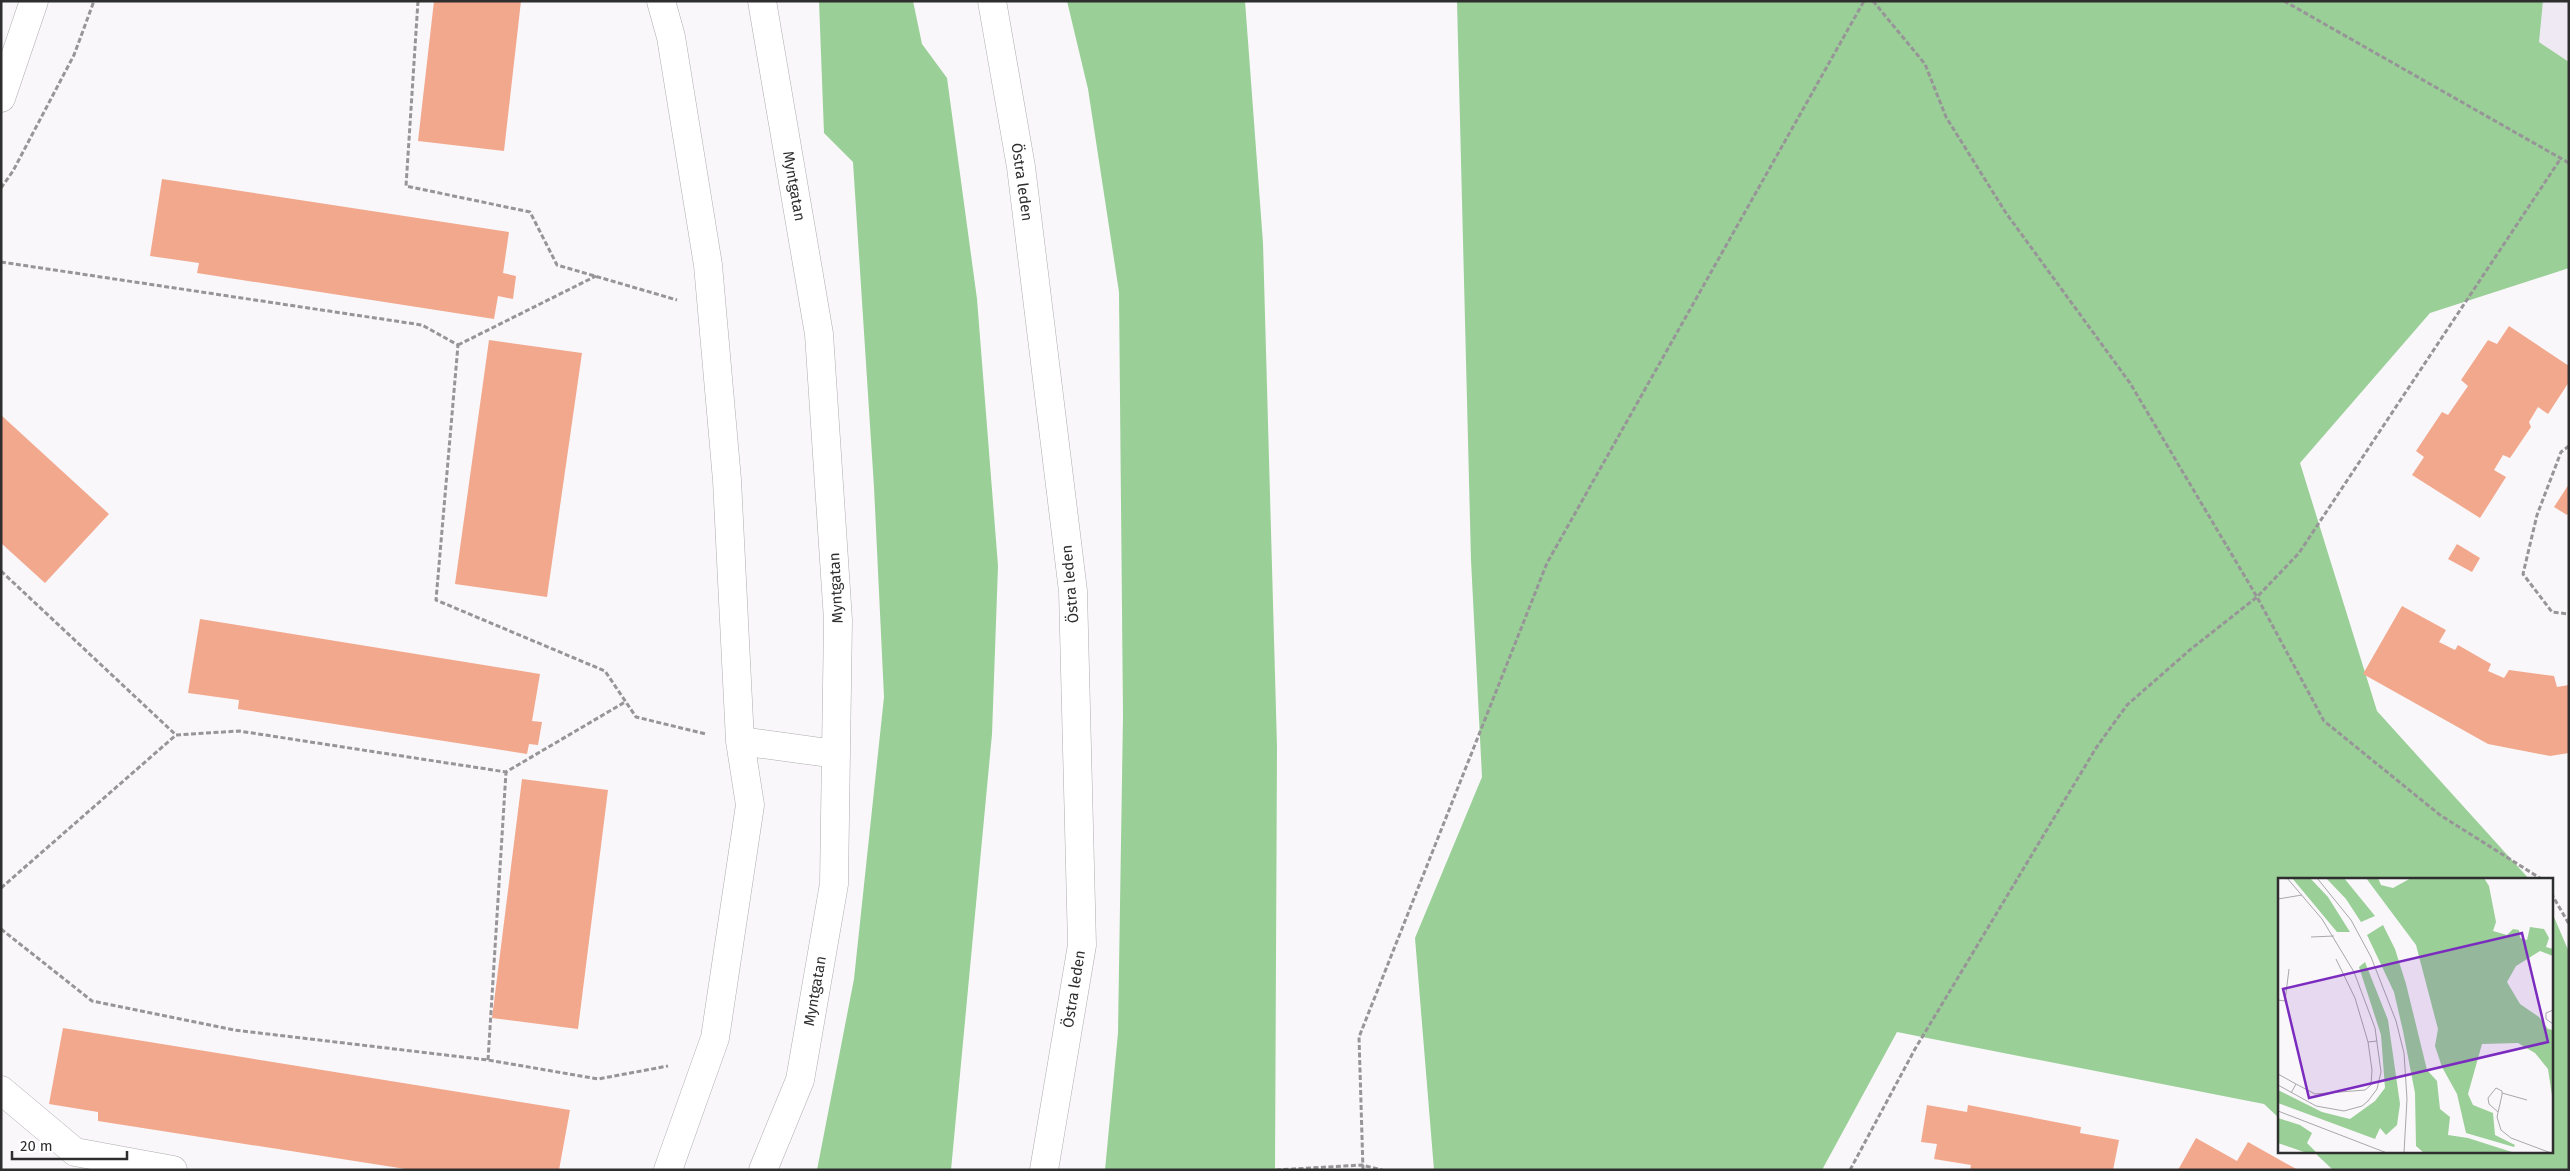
<svg xmlns="http://www.w3.org/2000/svg" width="2570" height="1171" viewBox="0 0 2570 1171" font-family="'Fira Sans',sans-serif">
	<style>
		.built { fill: #efe9f3 }
		.forest { fill: #9acf97 }
		.building { fill: #f2a88d }
		.lines { fill: none; stroke-linecap: round; stroke-linejoin: round }
		.minor-casing { stroke: #aeacaf; stroke-width: 29 }
		.path { stroke: #979597; stroke-width: 3; stroke-dasharray: 5 2.5; stroke-linecap: butt }
		.minor { stroke: #fff; stroke-width: 28 }
		.labels { text-anchor: middle; stroke-width: 5; stroke-linejoin: round; paint-order: stroke }
		.street-label { font-size: 15px; fill: #2f2e2f; stroke: #fff }
		.inset-road { fill: none; stroke: #a8a7a9; stroke-width: 1 }
		.view { fill: #7b2cbf; fill-opacity: 0.15; stroke: #7b2cbf; stroke-width: 2.5 }
		.inset-edge { fill: none; stroke: #2f2e2f; stroke-width: 2.5 }
	</style>
	<rect width="100%" height="100%" fill="#f9f7fa"/>
	<path class="built" d="M2543,1H2569V62L2538,42Z"/>
	<path class="forest" d="M819,1H913L922,44L947,78L977,299L998,566L992,734L951,1170H817L854,979L884,697L874,487L853,162L824,133Z
		M1067,1H1245L1263,243L1277,747L1275,1170H1105L1118,1033L1123,715L1119,292L1088,89Z
		M1457,1H2543L2539,42L2569,62V268L2430,313L2300,463L2377,711L2530,880H2279V1118L2264,1104L1897,1032L1822,1170H1434L1415,938L1482,777L1471,560Z
		M2551,910L2569,952V1170H2333L2314,1152H2551Z"/>
	<path class="building" d="M434,1H521L504,151L418,141Z
		M162,179L509,232L503,273L516,276L513,299L498,296L494,319L197,273L199,263L150,256Z
		M2509,326L2569,366V382L2548,414L2538,407L2529,422L2531,427L2510,458L2503,455L2494,470L2506,477L2480,518L2412,475L2424,457L2416,451L2442,412L2448,415L2468,386L2461,380L2488,340L2497,344Z
		M489,340L582,353L547,597L455,584Z
		M1,415L109,514L45,583L1,543Z
		M2569,484V513L2567,515L2554,507Z
		M2457,544L2480,558L2472,572L2448,559Z
		M2402,606L2446,630L2439,642L2455,650L2458,645L2491,664L2488,671L2504,678L2509,670L2554,676L2557,687L2569,685V753L2550,756L2488,744L2363,674Z
		M200,619L540,674L532,721L542,722L538,745L529,744L527,754L238,709L239,700L188,693Z
		M522,779L608,790L578,1029L492,1018Z
		M63,1028L570,1110L559,1170H412L98,1121V1112L49,1104Z
		M1927,1105L1967,1112L1968,1105L2081,1127L2080,1133L2119,1140L2113,1170H1970L1971,1165L1934,1159L1937,1144L1921,1142Z
		M2196,1138L2237,1161L2248,1142L2298,1170H2178Z"/>
	<g class="lines">
		<defs>
			<path id="minor" d="M661,1L671,37L708,265L727,480L740,741
				M762,1L819,334L838,620L834,884L800,1080L763,1170
				M992,1L1021,167L1073,591L1082,945L1044,1170
				M1,98L34,1
				M1,1090L75,1152L173,1170
				M668,1170L715,1038L750,805L740,741L836,754"/>
		</defs>
		<use href="#minor" class="minor-casing"/>
		<path class="path" d="M418,1L406,186L530,212L557,265L677,300
			M1873,1L1925,64L1946,117L2006,213L2130,383L2257,597L2324,721L2440,815L2543,880
			M2284,1L2569,163
			M1,188L13,171L74,55L94,1
			M1,262L422,325L458,345L436,600L605,671L636,717L706,734
			M458,345L596,276
			M2569,446L2561,452L2537,515L2523,574L2552,612L2569,614
			M1,571L176,735
			M1,888L176,735L239,731L506,772L625,702
			M2551,893L2569,924
			M1,929L92,1001L234,1030L488,1060L598,1079L668,1066
			M488,1060L506,772
			M1276,1170L1362,1165L1382,1170
			M1363,1170L1359,1037L1547,563L1864,1
			M1850,1170L1915,1049L2096,748L2127,705L2191,649L2257,597L2299,553L2561,158"/>
		<use href="#minor" class="minor"/>
	</g>
	<g class="labels">
		<g class="street-label">
			<text transform="translate(1022 182) rotate(82)" y="5">Östra leden</text>
			<text transform="translate(794 186) rotate(80)" y="5">Myntgatan</text>
			<text transform="translate(1070 584) rotate(-95)" y="5">Östra leden</text>
			<text transform="translate(836 588) rotate(-93)" y="5">Myntgatan</text>
			<text transform="translate(1074 989) rotate(-81)" y="5">Östra leden</text>
			<text transform="translate(815 991) rotate(-80)" y="5">Myntgatan</text>
		</g>
	</g>
	<g transform="translate(2278 878)">
		<rect width="275" height="275" fill="#f9f7fa"/>
		<path d="M14,0H32L50,19L72,54H59ZM48,0H66L97,38L83,44L68,21ZM88,0H100L103,7L115,10L133,0H206L211,8L218,44L215,53L229,57L235,51L241,52L242,60L249,62L252,49L266,51L271,60L268,69L275,71V78L262,73L238,88L229,104L242,126L261,139L270,151L275,152V224L270,191L257,175L240,165L204,166L190,216L195,227L215,235L217,257L237,267L236,269L188,255L179,216L164,189L157,168L160,151L138,67ZM105,47L117,71L128,106L149,192L159,203L162,231L172,239L170,257L190,260L237,275H146L138,268L137,215L125,153L116,114L89,57ZM87,84L110,142L122,226L119,247L108,257L102,250L97,261L0,225V212L44,234L72,241L97,223L107,210L103,157L81,89ZM0,240L22,247L34,255L29,265L39,275H29L0,265Z" fill="#9acf97"/>
		<path class="inset-road" d="M39,0L73,42L93,79L118,143L126,175L129,221L126,275M0,21L24,17M33,59L56,58M58,81L77,120L90,164M0,122L7,123L11,91M275,132L268,135V141L275,146M0,196L18,206M0,207L38,228L66,233L84,228L90,223L99,211L103,194L97,150L76,94L44,41L9,0M13,215L18,206L37,216L87,212L93,207L94,192L90,164L99,163M224,215L249,222M0,233L109,275M220,234L211,226L210,220L218,210L224,213V217L219,239L223,252L233,260L273,275"/>
		<path class="view" d="M244,55L270,164L31,220L5,111Z"/>
		<rect width="275" height="275" class="inset-edge"/>
	</g>
	<rect width="2570" height="1171" fill="none" stroke="#2f2e2f" stroke-width="5"/>
	<path d="M12 1151v8h115v-8" fill="none" stroke="#2f2e2f" stroke-width="2.5"/>
	<text x="20" y="1151" font-size="15" fill="#2f2e2f" stroke="#ffffff" stroke-width="4" paint-order="stroke">20 m</text>
</svg>
